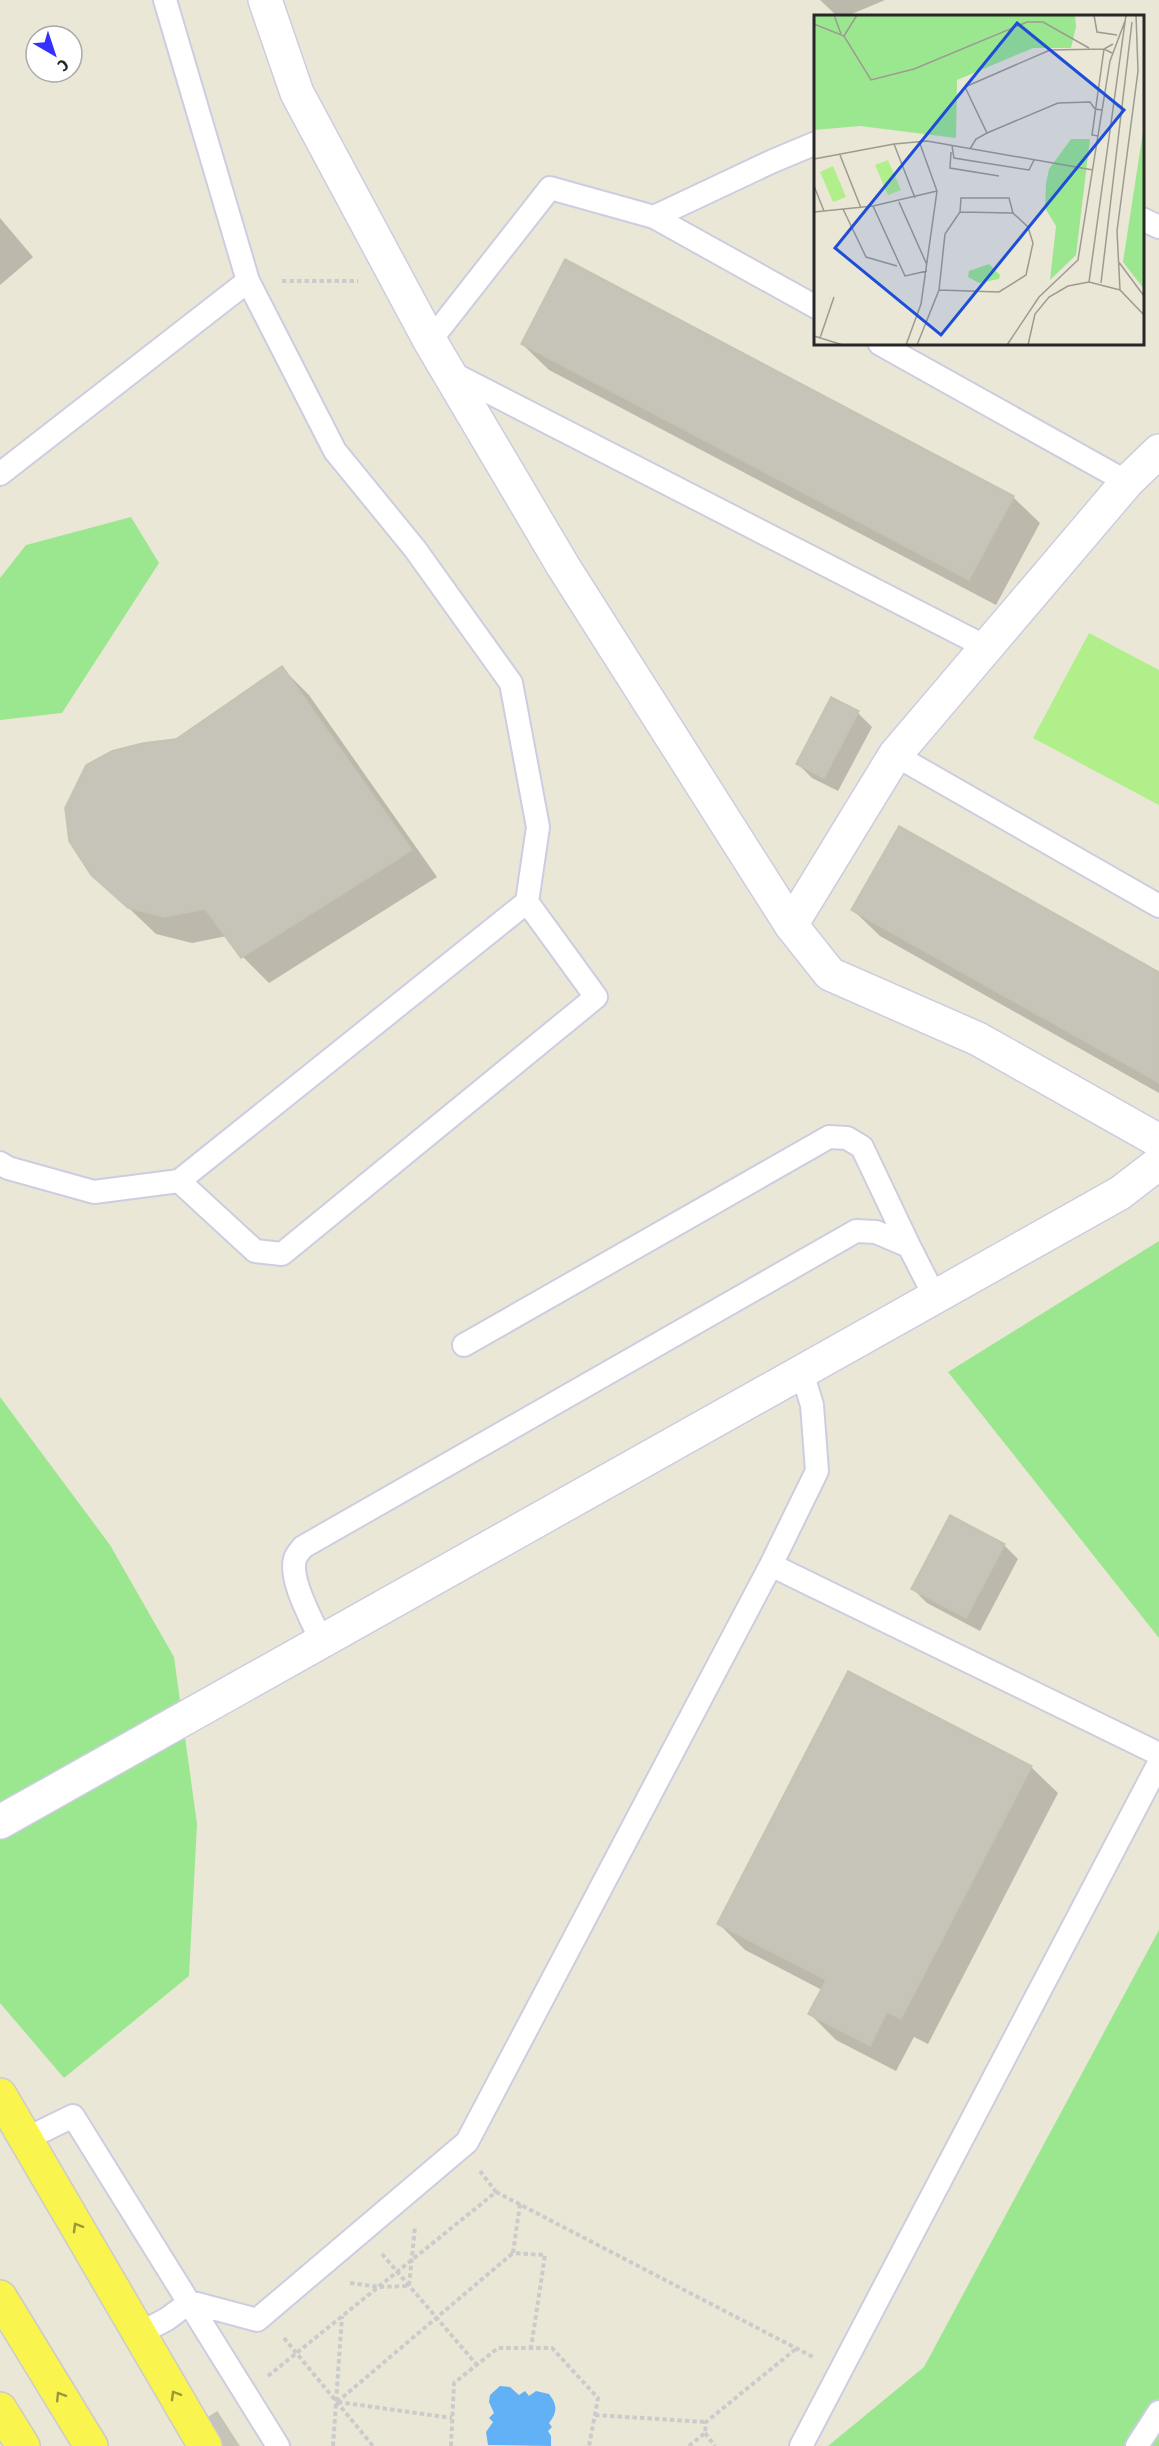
<svg xmlns="http://www.w3.org/2000/svg" width="1159" height="2446" viewBox="0 0 1159 2446" font-family="'Fira Sans Condensed',sans-serif">
	<style>
		.green { fill: #9be78f }
		.pitch { fill: #b0ef8a }
		.water { fill: #62b1f6 }
		.shadow { fill: #0003 }
		.building { fill: #c6c3b8; stroke: #c6c3b1; stroke-width: 1.5 }
		.lines { fill: none; stroke-linecap: round; stroke-linejoin: round }
		.lane-casing { stroke: #cdcde2; stroke-width: 26 }
		.street-casing { stroke: #cdcde2; stroke-width: 36 }
		.primary-casing { stroke: #cbcbcb; stroke-width: 36 }
		.path { stroke: #cbcbcb; stroke-width: 4; stroke-dasharray: 4.5 3; stroke-linecap: butt }
		.lane { stroke: #fff; stroke-width: 22 }
		.street { stroke: #fff; stroke-width: 33 }
		.primary { stroke: #faf44e; stroke-width: 33 }
		.oneway { stroke: #9b983c }
		.inset-road { fill: none; stroke: #9d9a91; stroke-width: 1.5 }
		.view { fill: #1d4ed8; fill-opacity: 0.15; stroke: #1d4ed8; stroke-width: 3 }
		.inset-edge { fill: none; stroke: #272727; stroke-width: 3 }
	</style>
	<rect width="100%" height="100%" fill="#ebe7d7"/>
	<path class="green" d="M131,517L159,563L62,713L0,720V578L26,545Z
		M1159,1241V1638L948,1372Z
		M0,1397L110,1545L174,1657L197,1824L189,1976L64,2078L0,2003Z
		M1159,1930V2446H828L924,2367Z"/>
	<path class="pitch" d="M1089,633L1159,670V805L1033,738Z"/>
	<path class="water" d="M500,2386L510,2387L519,2395L525,2391L529,2396L536,2391L549,2394C558,2405 557,2413 549,2423L552,2427L548,2431L551,2436V2446L488,2445L486,2432L493,2422L489,2418L494,2413L489,2402L490,2395Z"/>
	<path class="shadow" d="M820,0H885L847,16H837Z
		M0,218L33,257L0,285Z
		M522,344L1013,497L1040,523L996,605L549,370Z
		M282,668L309,695L437,877L269,983L243,957L227,936L192,943L156,934L93,874L177,741Z
		M858,713L872,727L838,791L812,778L798,764Z
		M853,910L1159,973V1093L880,936Z
		M951,1517L1004,1545L1018,1559L980,1631L927,1603L913,1589Z
		M1031,1767L1058,1793L928,2044L914,2037L896,2071L836,2040L809,2013L822,1990L745,1950L719,1924Z"/>
	<path class="building" d="M565,259L1014,496L969,580L521,344Z
		M282,666L412,850L241,958L205,909L165,917L128,908L91,875L69,841L65,808L86,765L112,751L143,743L176,739Z
		M831,697L859,711L824,778L796,764Z
		M899,826L1159,972V1083L851,910Z
		M950,1515L1005,1544L966,1618L911,1589Z
		M848,1671L1032,1766L901,2019L887,2012L870,2046L808,2014L826,1980L717,1924Z
		M217,2412L239,2446H214L199,2424Z"/>
	<g class="lines">
		<defs>
			<path id="lane" d="M654,217L773,161L816,143
				M1142,219L1159,227
				M430,341L550,188L654,217L816,307
				M880,344L1127,482
				M448,371L988,648
				M0,474L248,281
				M895,755L1159,906
				M0,1163L8,1168L94,1192L179,1181L255,1251L282,1254L596,997L527,902L538,827L511,683L415,549L335,451L248,281L165,0
				M179,1181L527,902
				M464,1345L829,1137L847,1138L862,1147L909,1246
				M771,1565L817,1471L812,1405L802,1372
				M321,1641C313,1621 289,1581 295,1559C296,1555 300,1551 303,1547L856,1231L876,1232L909,1246L935,1297
				M26,2139L73,2116L278,2446
				M139,2334L167,2319L190,2302L257,2320L467,2142L771,1565L1159,1754
				M801,2446L1159,1763
				M1137,2446L1159,2412"/>
			<path id="street" d="M265,0L297,93L430,341L563,566L791,925L830,974L978,1039L1159,1141
				M791,925L895,755L1127,482L1159,451
				M0,1822L1120,1193L1159,1163"/>
			<path id="primary" d="M0,2095L205,2446
				M0,2297L91,2446
				M0,2409L23,2446"/>
		</defs>
		<use href="#lane" class="lane-casing"/>
		<use href="#street" class="street-casing"/>
		<use href="#primary" class="primary-casing"/>
		<path class="path" d="M282,281H358
			M496,2192L815,2358
			M520,2204L513,2253L545,2255L531,2348
			M382,2254L477,2365
			M350,2283L380,2287L409,2286L415,2227
			M284,2338L373,2446
			M268,2376L496,2192L480,2171
			M337,2402L513,2253
			M338,2402L452,2418
			M595,2415L706,2422
			M705,2433L715,2446
			M333,2446L342,2316
			M451,2446L454,2383L498,2348H552L598,2398L589,2446
			M689,2446L705,2433L706,2422L797,2348"/>
		<use href="#lane" class="lane"/>
		<use href="#street" class="street"/>
		<use href="#primary" class="primary"/>
	</g>
	<defs><path id="oneway-chevron" d="M-2-3.5L2.5 0L-2 3.5" fill="none" stroke-width="1.6" stroke-linecap="round" stroke-linejoin="round" transform="scale(1.5)"/></defs>
	<g class="oneway">
		<use href="#oneway-chevron" transform="translate(77 2227) rotate(-120)"/>
		<use href="#oneway-chevron" transform="translate(175 2395) rotate(-120)"/>
		<use href="#oneway-chevron" transform="translate(60 2396) rotate(-122)"/>
	</g>
	<g transform="translate(814 15)">
		<rect width="330" height="330" fill="#ebe7d7"/>
		<path d="M0,0H261L262,12L257,33H219L143,65L142,123L46,111L0,115ZM330,110V274L309,247ZM257,124H276L262,240L236,265L242,211L231,193L232,169L235,154ZM175,249L186,260L185,264L165,268L154,262L155,256Z" fill="#9be78f"/>
		<path d="M74,145L87,175L74,180L61,150ZM19,151L32,182L19,187L6,157Z" fill="#b0ef8a"/>
		<path class="inset-road" d="M20,0L27,19M280,0L283,17L303,20M0,9L30,21L57,65L100,54L213,7H229L275,33M30,21L43,0M288,95L281,94L276,87L244,88L173,118L151,72L236,35L290,34L298,38M284,121L278,120L290,34L299,29M80,129L101,183M138,131L140,143L215,155L220,145M156,134L162,124L173,118M137,137L136,153L185,161M26,140L47,193M0,144L80,129L113,126L279,155M0,171L10,196M85,187L113,250M59,191L91,261L113,256M29,194L52,242L83,251M0,197L59,191L123,176M146,197L199,198M304,246L330,281M275,267L312,0M287,268L318,7M306,275L303,216L324,56L322,0M0,321L29,330M6,323L20,282M92,330L107,289L123,176L105,126M103,330L125,275L131,219L146,197L147,183H195L199,198L214,212L219,228L212,260L185,277L125,275M193,330L225,282L264,245L296,46L311,6M214,330L221,299L235,282L254,271L275,267L306,275L330,300"/>
		<path class="view" d="M203,8L310,95L127,320L21,233Z"/>
		<rect width="330" height="330" class="inset-edge"/>
	</g>
	<g transform="translate(54 54) rotate(141)"><circle r="28" fill="#ffffff" stroke="#a9a9a9" stroke-width="1.5"/>
	<path d="M0-4.5L10 22L0 15L-10 22Z" fill="#3431ff"/>
	<text y="-9" font-size="16" font-weight="bold" text-anchor="middle" fill="#272727">С</text>
	</g>
</svg>
